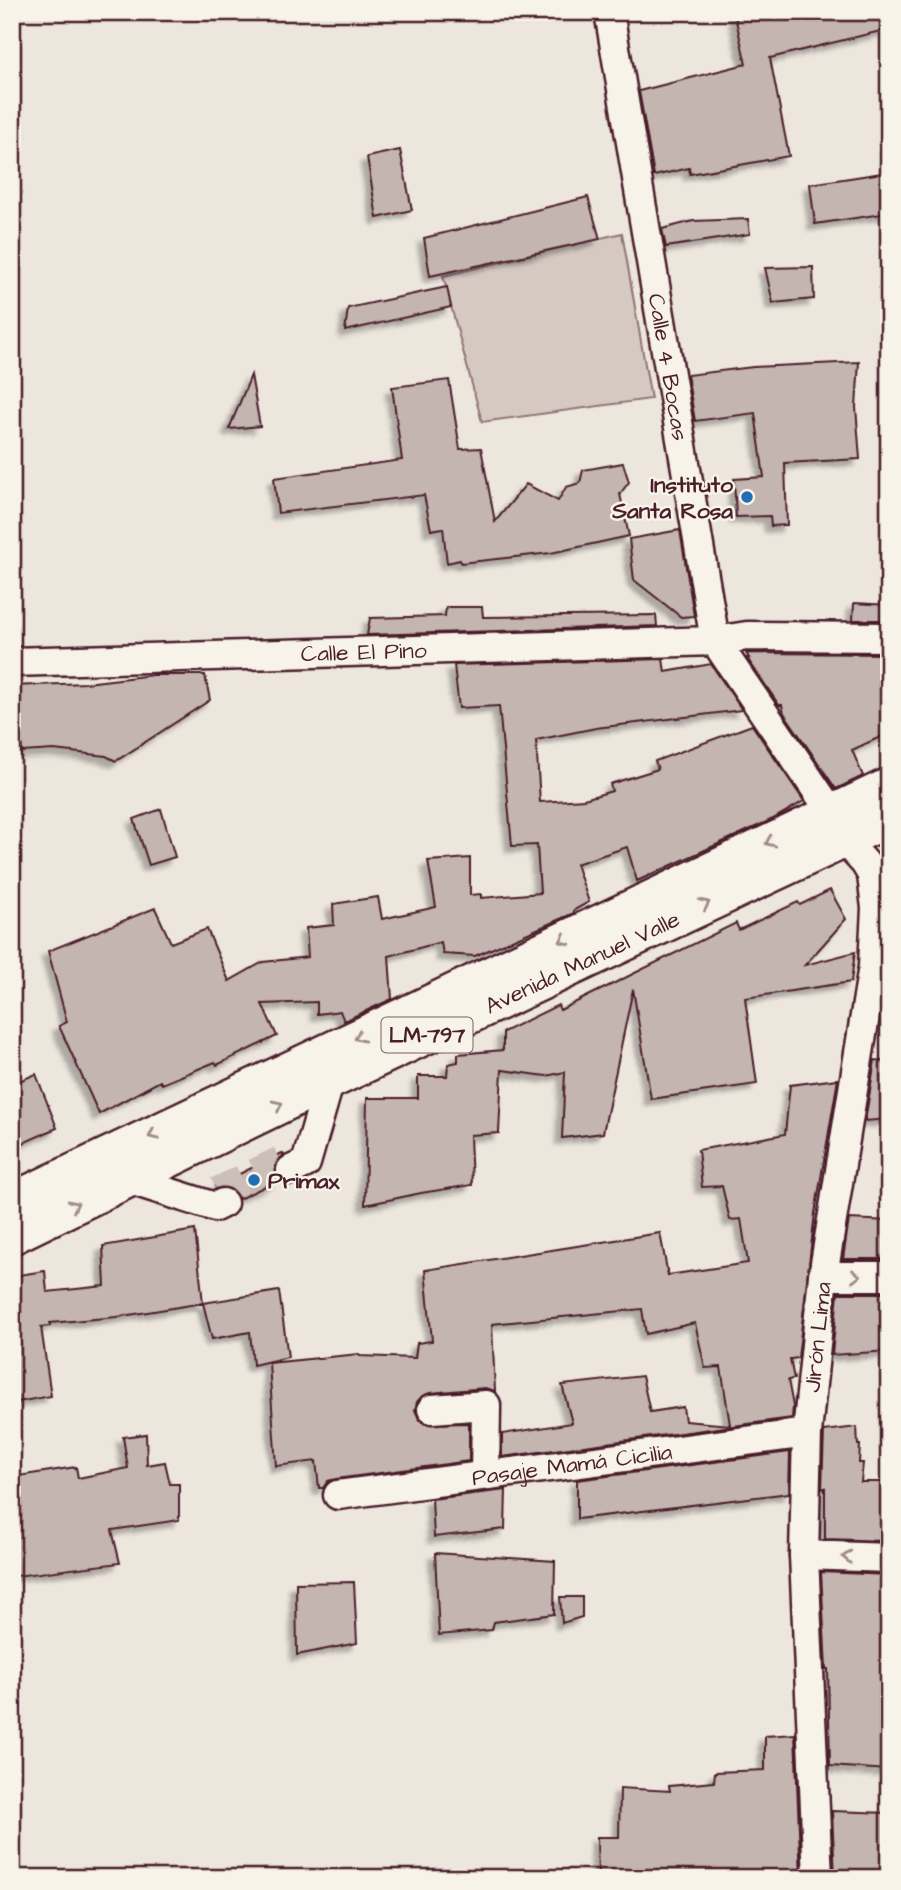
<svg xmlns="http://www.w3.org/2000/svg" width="901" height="1890" viewBox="0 0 901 1890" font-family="'Architects Daughter',sans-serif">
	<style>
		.green { fill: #d5c9c2; stroke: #907476; stroke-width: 2 }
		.building { fill: #c4b5b0; stroke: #4a1f2b; stroke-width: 2; filter: url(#shadow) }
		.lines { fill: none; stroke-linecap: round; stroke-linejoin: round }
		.minor-tunnel { stroke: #ccbeb9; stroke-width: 28; stroke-dasharray: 28 14; stroke-linecap: butt }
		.minor-casing { stroke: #4a1f2b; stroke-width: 33 }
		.major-casing { stroke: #4a1f2b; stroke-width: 42 }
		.minor { stroke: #f7f3e8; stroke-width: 28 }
		.major { stroke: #f7f3e8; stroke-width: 37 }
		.oneway { stroke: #a0898a }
		.poi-dot { fill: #1f6fb2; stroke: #f7f3e8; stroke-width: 2.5 }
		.labels { text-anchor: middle; stroke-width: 5; stroke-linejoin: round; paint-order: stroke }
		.shield { fill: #f7f3e8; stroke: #7e5f64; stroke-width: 2 }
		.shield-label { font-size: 21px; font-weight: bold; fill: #4a1f2b }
		.street-label { font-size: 23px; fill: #4a1f2b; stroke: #f7f3e8 }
		.poi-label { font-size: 23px; font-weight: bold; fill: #4a1f2b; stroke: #f7f3e8; text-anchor: end }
	</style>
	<defs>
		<filter id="shadow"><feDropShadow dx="-6" dy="6" stdDeviation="2" flood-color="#0004"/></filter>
	</defs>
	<rect width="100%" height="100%" fill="#ece6dd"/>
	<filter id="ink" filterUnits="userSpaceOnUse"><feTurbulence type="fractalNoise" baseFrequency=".0143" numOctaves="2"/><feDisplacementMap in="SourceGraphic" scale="14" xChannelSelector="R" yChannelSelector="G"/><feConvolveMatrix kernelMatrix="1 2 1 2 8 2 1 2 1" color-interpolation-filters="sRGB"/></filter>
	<g filter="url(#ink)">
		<path class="green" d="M622,233L651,399L482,422L443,276Z"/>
		<path class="building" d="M734,12H889V29L770,58L789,156L690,174L689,168L654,176L639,91L746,64Z
			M400,150L412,210L377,218L367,157Z
			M889,172V213L815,224L810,184Z
			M588,197L600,239L430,276L424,238Z
			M748,219L750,234L666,247L662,229L693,221Z
			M813,267L814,299L773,303L765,268Z
			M447,287L451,307L345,331L348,308Z
			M859,362L856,407L860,459L785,463L787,525L771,526L770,516L736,517L734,479L764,477L755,413L695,421L687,375L753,367Z
			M251,375L260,426L229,429Z
			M449,380L460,449L481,448L495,522L526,484L558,501L566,487L580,483L583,470L623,463L629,482L620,494L629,536L551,553L461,563L460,560L447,563L443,528L431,530L424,495L278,513L274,478L402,460L392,387Z
			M680,530L694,616L681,617L634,580L629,539Z
			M854,603L889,605V620H853Z
			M446,607H482L483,617L656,615L657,626L367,635L370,618L445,616Z
			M746,653L889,654V733L852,750L863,776L836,789L784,713L782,705H779L747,658H749Z
			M663,659L665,672L711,664L742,710L596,728L536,740L540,802L584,799L612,791L610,784L658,769L655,761L752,725L804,801L773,819L637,881L627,847L576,864L589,902L574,910V913L475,956L443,954L441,942L389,956L392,999L344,1021L340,1011L317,1014V1002L262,1004L277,1036L217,1065L215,1062L162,1084L160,1081L99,1114L59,1026L67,1022L48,951L155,908L171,943L207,929L229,981L263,962L308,957L306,928L334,925L333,904L378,897L382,919L436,907L428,861L470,858V895L481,894V898L540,893L537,845L512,846L499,706L459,708L454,665Z
			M153,675H205L210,700L116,761L106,756L54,750L22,752L20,733H12V686L86,683Z
			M161,809L175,857L149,865L134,819Z
			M830,890L846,919L805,965L855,952L851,982L745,998L757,1084L651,1099L633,989L603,1133L562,1138L565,1072L546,1076L502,1070L499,1133L470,1135L472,1185L421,1193L365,1205L367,1098H418V1076H447L448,1064L458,1062V1054L503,1050V1032L558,1005L560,1010L736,923L739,930L798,902L800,905Z
			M875,1060L889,1062V1119L865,1121Z
			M36,1074L57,1128L12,1148V1084Z
			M838,1079L815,1213L798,1358L790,1359L794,1379L788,1380L793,1406L792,1418L502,1457V1434L572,1423L562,1385L642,1376L650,1412L683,1407L685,1421L730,1425L721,1367L705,1368L695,1323L646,1334L642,1309L492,1324L495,1391L485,1388L430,1393L422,1396L417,1402L415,1410L419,1419L425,1424L469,1423V1461L336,1479L328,1481L323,1488H319L316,1461L276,1466L269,1363L359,1354L360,1356L415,1358L417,1343L432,1341L425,1270L660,1233L668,1275L748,1263L741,1219L730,1220L722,1186L702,1187L698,1150L785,1134L790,1085Z
			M282,1153L284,1155L277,1161L275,1168L278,1180L239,1199L232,1189L223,1186L216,1188L215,1186Z
			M849,1219L889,1221V1259H843Z
			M195,1230L203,1303L117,1317L50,1323V1326L41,1327L51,1396L12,1403V1276L45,1271L47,1292L105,1286L103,1246Z
			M279,1291L288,1357L253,1365L250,1332L212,1339L203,1303Z
			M838,1293H889V1351L832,1355Z
			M857,1427L858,1445H860L859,1463H863L861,1482H889V1541L825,1539V1488L822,1489L824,1431Z
			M146,1434L147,1465L165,1462L170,1484H179V1520L112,1530L120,1563L16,1576L12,1553V1477L76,1467L78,1478L128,1468L123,1437Z
			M790,1452L789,1493L577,1519V1480Z
			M506,1490L505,1529L434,1537L432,1499Z
			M435,1553L555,1561L554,1614L494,1622L492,1630L439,1635Z
			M821,1572L889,1575V1770L830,1766L828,1669H826Z
			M354,1582L357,1643L297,1655L296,1583Z
			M560,1597H582V1617L562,1623Z
			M795,1734L801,1878H598L597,1837H619L620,1788L670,1791L669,1786L714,1782L715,1772L765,1770V1736Z
			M832,1811L889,1813V1878H835Z"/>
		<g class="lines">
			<path class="minor-tunnel" d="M217,1191L285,1158"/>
			<defs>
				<g id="minor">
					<path id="s1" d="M609,12L715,641L832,813L843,839L865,863L872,875L876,908L873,966L823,1276L807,1433L804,1555L818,1878"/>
					<path id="s2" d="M12,662L715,641L747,636L889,637"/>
					<path d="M291,1170L306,1163L330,1080"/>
					<path d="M127,1179L215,1207L223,1203"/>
					<path d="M823,1276H889"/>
					<path d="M432,1409L486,1405L485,1475"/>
					<path id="s3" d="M338,1495L807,1433"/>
					<path d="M804,1555L889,1558"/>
				</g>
				<g id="major">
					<path d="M12,1202L889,787"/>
					<path id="s4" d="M12,1235L330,1080L889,818"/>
				</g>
			</defs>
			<use href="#minor" class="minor-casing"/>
			<use href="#major" class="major-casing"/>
			<use href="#minor" class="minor"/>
			<use href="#major" class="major"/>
		</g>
		<defs><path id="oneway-chevron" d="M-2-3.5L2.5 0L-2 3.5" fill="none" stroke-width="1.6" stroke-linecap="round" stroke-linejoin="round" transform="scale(1.75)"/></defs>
		<g class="oneway">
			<use href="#oneway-chevron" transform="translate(770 842) rotate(155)"/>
			<use href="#oneway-chevron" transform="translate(705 904) rotate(-25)"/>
			<use href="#oneway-chevron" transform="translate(564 940) rotate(155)"/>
			<use href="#oneway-chevron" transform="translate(359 1037) rotate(155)"/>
			<use href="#oneway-chevron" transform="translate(278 1105) rotate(-26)"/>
			<use href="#oneway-chevron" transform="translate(153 1135) rotate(155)"/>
			<use href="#oneway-chevron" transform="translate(74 1205) rotate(-26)"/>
			<use href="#oneway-chevron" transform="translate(856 1276)"/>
			<use href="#oneway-chevron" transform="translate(847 1557) rotate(-178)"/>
		</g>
	</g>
	<g class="poi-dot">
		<circle cx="747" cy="497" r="7"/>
		<circle cx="254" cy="1180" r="7"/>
	</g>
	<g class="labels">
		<rect class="shield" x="381.5" y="1017.5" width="91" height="35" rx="5"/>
		<g class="shield-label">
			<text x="427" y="1042">LM-797</text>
		</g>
		<g class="street-label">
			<text dy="8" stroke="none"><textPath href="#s1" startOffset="360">Calle 4 Bocas</textPath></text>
			<text dy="8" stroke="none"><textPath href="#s2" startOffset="352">Calle El Pino</textPath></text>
			<text dy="8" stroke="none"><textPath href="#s4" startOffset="632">Avenida Manuel Valle</textPath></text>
			<text transform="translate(817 1337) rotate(-84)" y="8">Jirón Lima</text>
			<text dy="8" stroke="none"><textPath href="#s3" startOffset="236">Pasaje Mamá Cicilia</textPath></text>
		</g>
		<g class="poi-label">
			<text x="733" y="492">Instituto<tspan x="733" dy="26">Santa Rosa</tspan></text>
			<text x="268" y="1188" text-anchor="start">Primax</text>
		</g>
	</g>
	<rect width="901" height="1890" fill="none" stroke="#f7f3e8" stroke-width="42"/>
	<rect x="21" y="21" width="859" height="1848" fill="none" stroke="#4a1f2b" stroke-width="2.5" filter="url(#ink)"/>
</svg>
